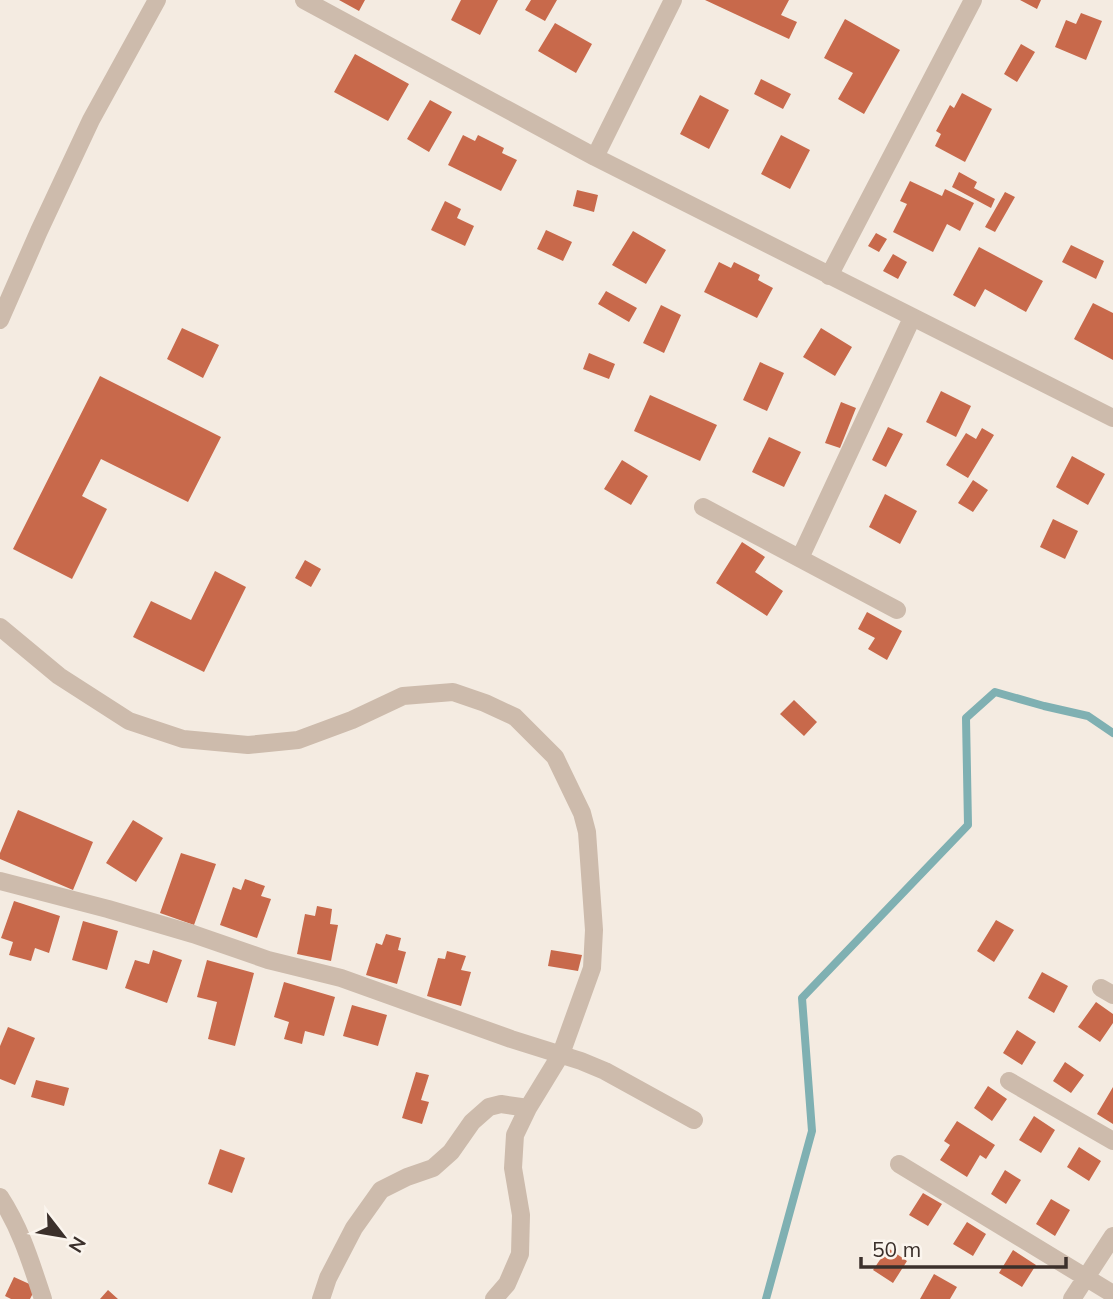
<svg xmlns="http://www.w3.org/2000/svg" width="1113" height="1299" viewBox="0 0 1113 1299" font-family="Mulish,sans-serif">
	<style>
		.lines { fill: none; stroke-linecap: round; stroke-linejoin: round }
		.stream { stroke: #7fb0b2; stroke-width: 8 }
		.building { fill: #c8694b }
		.minor { stroke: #cdbbac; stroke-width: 18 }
	</style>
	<rect width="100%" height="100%" fill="#f4ebe1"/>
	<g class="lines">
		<path class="stream" d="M766,1299L812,1131L802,998L968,825L966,718L995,692L1044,706L1088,716L1113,733"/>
	</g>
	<path class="building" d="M339,0H365L359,11Z
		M461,0H498L480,35L451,20Z
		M531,0H557L545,21L525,10Z
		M705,0H789L781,15L797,22L789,39Z
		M1020,0H1041L1037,9Z
		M1081,13L1102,21L1086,60L1055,47L1066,20L1076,24Z
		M845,19L900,50L864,114L838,99L853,73L824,58Z
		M555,23L592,44L576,73L538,51Z
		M1021,44L1035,52L1017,82L1004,74Z
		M355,54L409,84L388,121L334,92Z
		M761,79L791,94L783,109L754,94Z
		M962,93L992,109L965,162L935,146L941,134L936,131L950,105L954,108Z
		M700,95L729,110L709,149L680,134Z
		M430,100L452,112L429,152L407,139Z
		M463,135L475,141L478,135L504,148L502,153L517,160L501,191L448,165Z
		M781,135L810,150L790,189L761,174Z
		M959,172L977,182L974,188L995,199L991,208L952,187Z
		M910,181L942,196L945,189L974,203L960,231L947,224L933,252L893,232L907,204L900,201Z
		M577,190L598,195L594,212L573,206Z
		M1005,192L1015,197L995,232L985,227Z
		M445,201L461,209L457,218L474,226L465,246L431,230Z
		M546,230L572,242L563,261L537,249Z
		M633,231L666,250L646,284L612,265Z
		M876,233L887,239L879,252L868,246Z
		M1071,245L1104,261L1096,279L1062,262Z
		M979,247L1043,281L1026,312L985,289L975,307L953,295Z
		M893,254L907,262L898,279L883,271Z
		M719,262L731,268L734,262L760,275L758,280L773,288L757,318L704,292Z
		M606,291L637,308L629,322L598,304Z
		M1093,303L1113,313V360L1074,339Z
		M661,305L681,315L664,353L643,343Z
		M182,328L219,345L203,378L167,359Z
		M821,328L852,347L835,376L803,357Z
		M589,353L615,364L609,379L583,369Z
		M760,362L784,373L767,411L743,400Z
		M100,376L221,437L188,502L101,459L82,496L107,509L72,579L13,549Z
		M941,391L971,406L956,437L926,422Z
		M650,395L717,425L700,461L634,431Z
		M841,402L856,408L840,448L825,443Z
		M888,427L903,434L886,467L872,460Z
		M982,428L994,435L968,478L946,465L966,433L976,439Z
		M769,437L801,452L784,487L752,472Z
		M1072,456L1105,474L1088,505L1056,487Z
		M622,460L648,476L631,505L604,489Z
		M973,480L988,490L973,512L958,503Z
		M885,494L917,511L900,544L869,527Z
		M1053,519L1078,531L1065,559L1040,547Z
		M742,542L765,557L755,572L783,591L767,616L716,583Z
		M305,560L321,569L311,587L295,578Z
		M215,571L246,587L204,672L133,637L151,601L191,620Z
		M867,612L902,631L887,660L868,649L875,638L858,629Z
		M794,700L817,722L804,736L780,714Z
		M18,810L93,842L73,890L0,859V853Z
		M133,820L163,838L136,882L106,863Z
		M181,853L216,864L194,925L160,913Z
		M245,879L265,886L261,896L271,899L257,938L220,925L233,887L241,890Z
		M14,901L60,916L49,953L35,948L31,961L9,955L13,942L1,938Z
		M317,906L332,909L330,924L338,925L331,961L297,954L305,914L315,916Z
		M996,920L1014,930L994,962L977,951Z
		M83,921L118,931L107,970L72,960Z
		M386,934L401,938L398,950L406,952L397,984L366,975L376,943L382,945Z
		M153,950L182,960L167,1003L125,988L135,960L149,964Z
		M551,950L582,955L578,971L548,966Z
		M447,951L466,956L461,970L471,972L461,1006L427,996L438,958L445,959Z
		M207,960L254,973L235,1046L208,1039L217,1002L197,997Z
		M1042,972L1068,986L1054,1013L1028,998Z
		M284,982L335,997L324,1036L305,1031L302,1044L284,1039L289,1022L274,1017Z
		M1096,1002L1113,1014V1023L1100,1042L1078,1027Z
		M352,1005L387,1015L378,1046L343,1036Z
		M8,1027L35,1038L15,1085L0,1079V1046Z
		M1017,1030L1036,1042L1022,1065L1003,1053Z
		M1065,1062L1084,1075L1071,1093L1053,1081Z
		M416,1072L429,1075L421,1100L429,1102L422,1124L402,1118Z
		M36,1080L69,1088L64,1106L31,1097Z
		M988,1086L1007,1099L992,1121L974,1108Z
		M1113,1087V1124L1097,1114Z
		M1034,1116L1055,1130L1041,1153L1019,1140Z
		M957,1121L995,1145L986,1159L980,1155L967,1177L940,1160L950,1145L944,1141Z
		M1079,1147L1101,1161L1089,1181L1067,1167Z
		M220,1149L245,1158L232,1193L208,1184Z
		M1005,1170L1021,1180L1006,1204L991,1194Z
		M923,1193L942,1204L928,1226L909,1215Z
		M1051,1199L1070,1210L1055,1236L1036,1224Z
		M967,1222L986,1234L973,1256L953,1244Z
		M888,1248L907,1261L893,1283L873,1270Z
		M1013,1250L1036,1265L1022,1287L999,1273Z
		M934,1274L957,1287L950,1299H920Z
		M14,1277L36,1287L30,1299H11L5,1296Z
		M108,1290L118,1299H100Z"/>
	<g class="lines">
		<path class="minor" d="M304,0L595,157L1113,418
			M595,157L673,0
			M829,276L973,0
			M0,320L39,231L91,120L157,0
			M703,507L897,610
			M800,558L912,318
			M0,627L59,676L129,721L183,739L248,745L298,740L352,720L403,696L453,692L485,703L515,717L555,757L582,813L587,832L594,930L592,968L561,1054L528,1108L515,1135L513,1168L521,1215L520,1254L507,1284L494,1299
			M0,881L108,909L193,934L268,960L341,978L511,1039L581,1061L605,1071L694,1120
			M1101,988L1113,995
			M1009,1081L1113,1141
			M899,1164L1113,1294
			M0,1197C21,1229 31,1263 43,1299
			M321,1299L328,1278L354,1228L381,1190L407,1177L433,1168L451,1152L472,1122L489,1107L501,1104L528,1108
			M1072,1299L1113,1236"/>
	</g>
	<g transform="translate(63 1236) rotate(121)" stroke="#fbf5ee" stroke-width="5" paint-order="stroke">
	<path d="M0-5L12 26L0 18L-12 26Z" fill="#3b302b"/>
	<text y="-10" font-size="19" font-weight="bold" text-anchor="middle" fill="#3b302b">N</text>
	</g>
	<path d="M861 1257v10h205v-10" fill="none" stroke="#3b302b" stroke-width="3.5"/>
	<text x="872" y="1257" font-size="21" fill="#3b302b" stroke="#fbf5ee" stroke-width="5" paint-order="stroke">50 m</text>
</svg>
